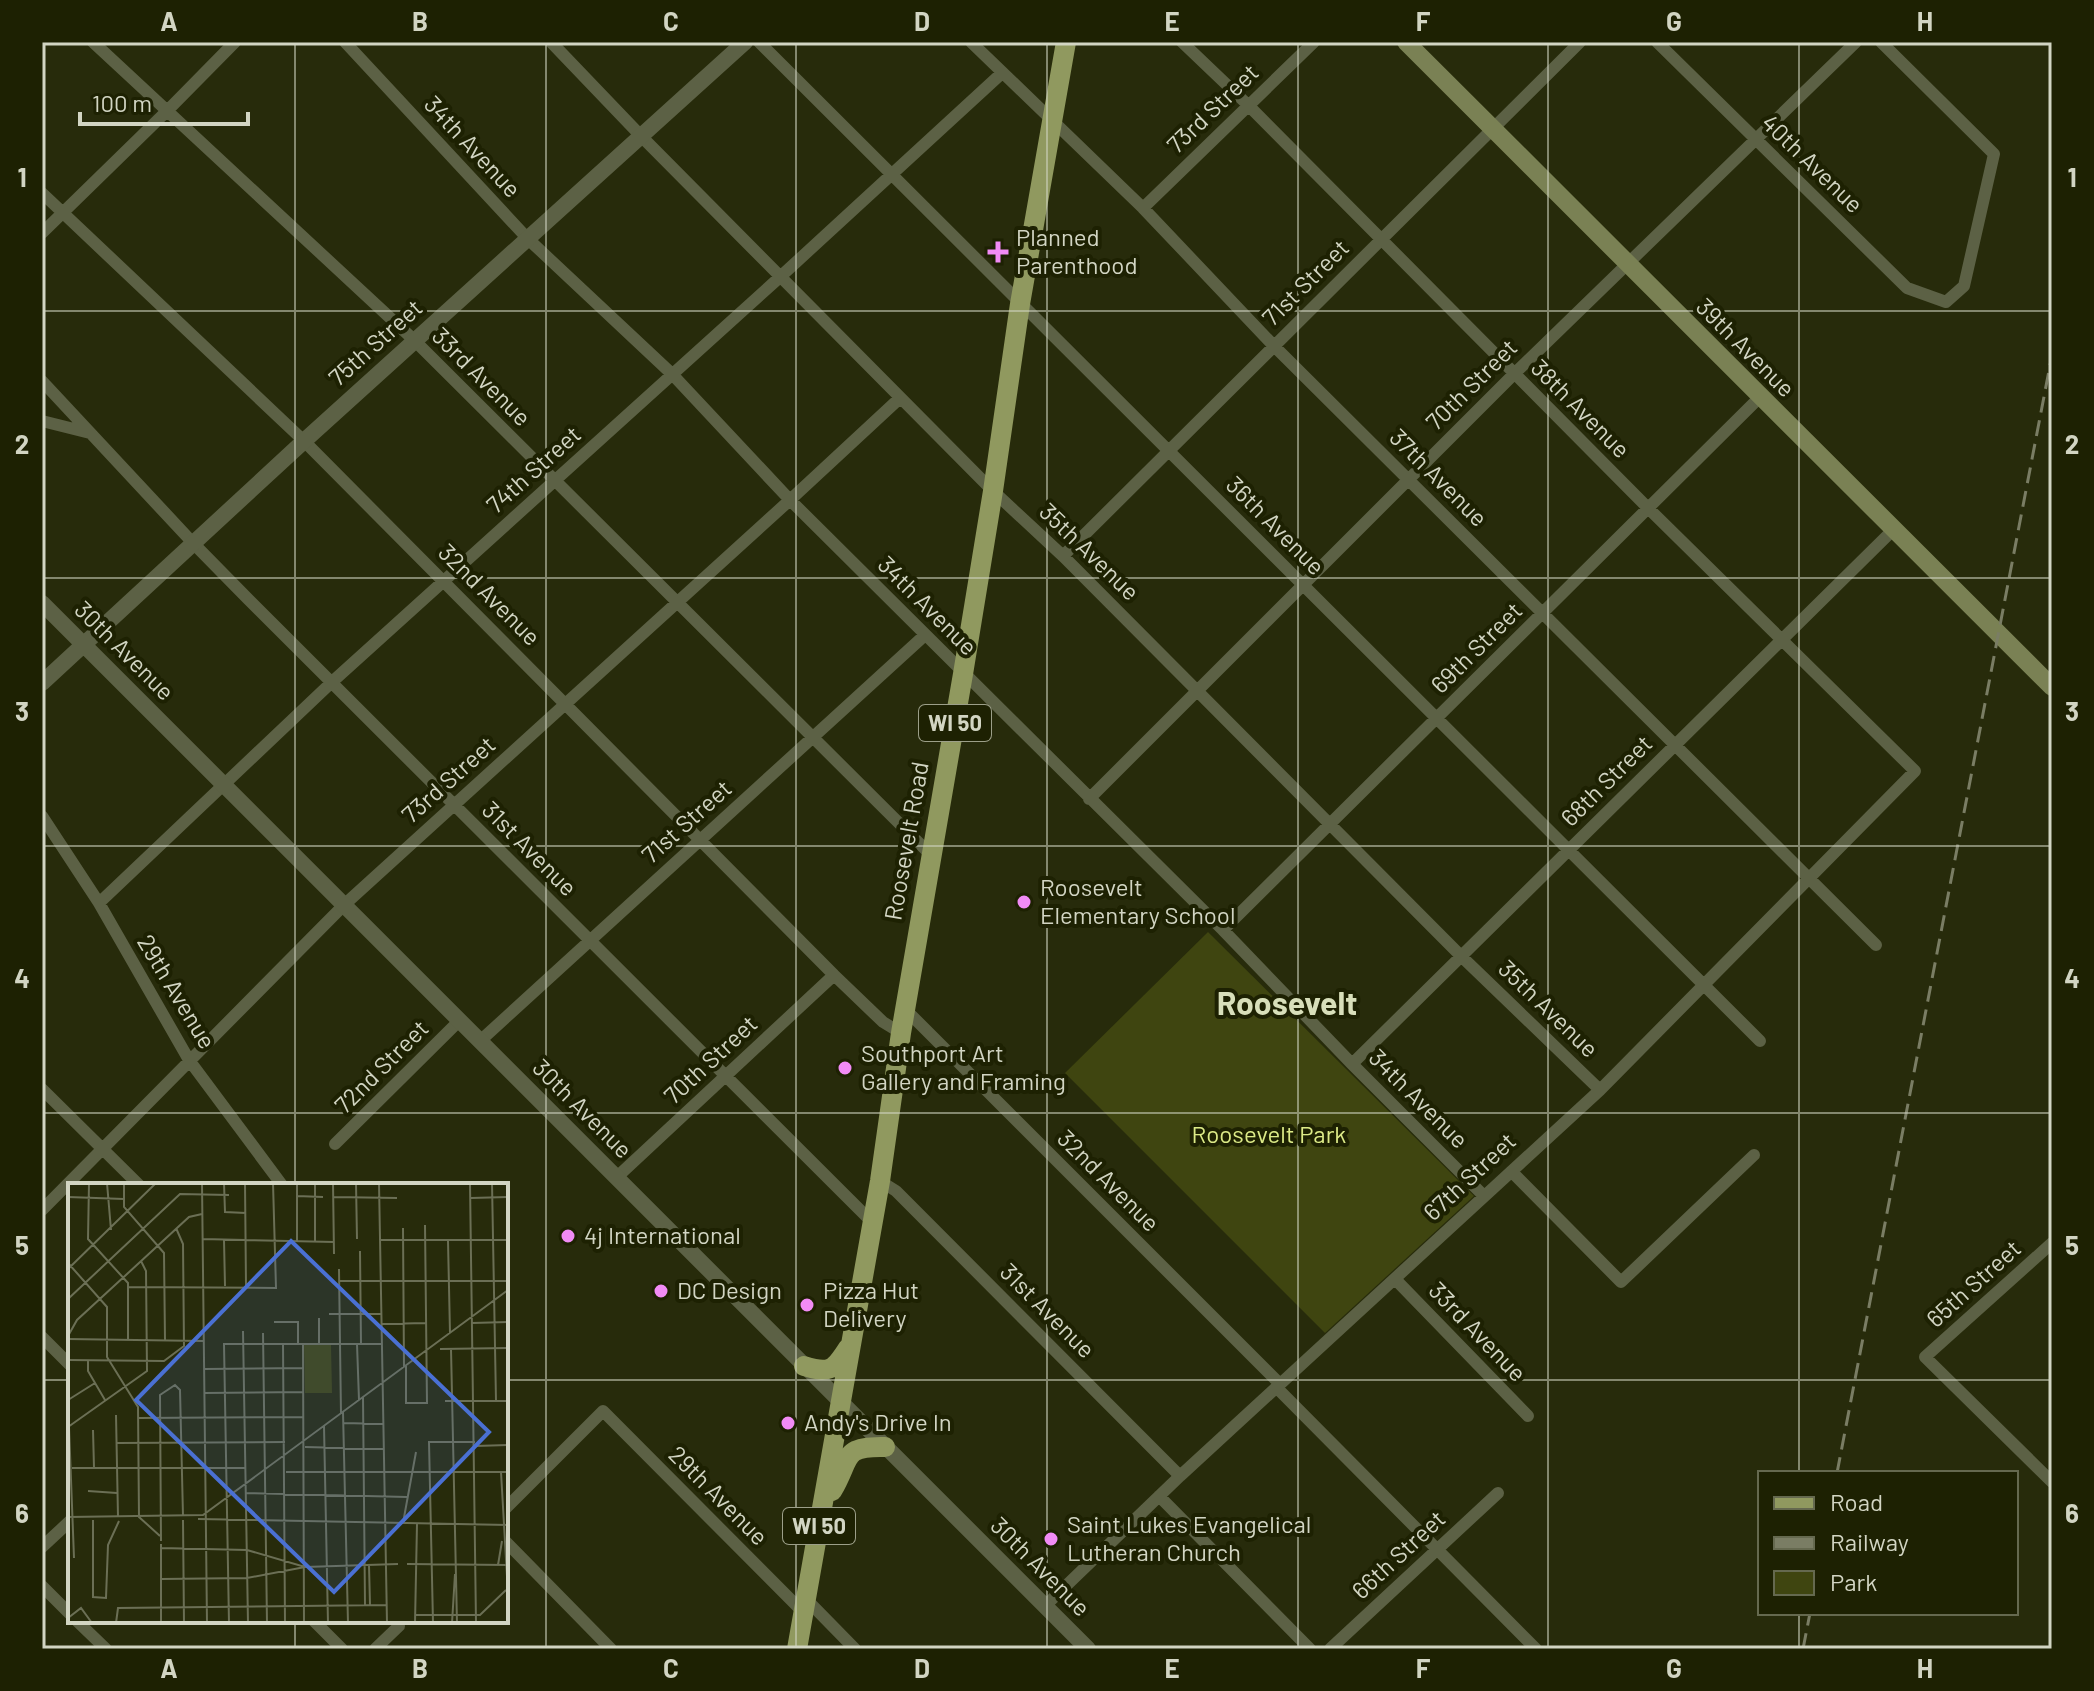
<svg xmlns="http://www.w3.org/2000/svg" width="2094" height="1691" viewBox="0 0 2094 1691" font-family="Barlow,sans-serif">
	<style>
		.green { fill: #3f4510 }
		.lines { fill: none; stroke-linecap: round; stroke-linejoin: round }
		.minor { stroke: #5c6145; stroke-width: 12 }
		.tertiary { stroke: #5c6145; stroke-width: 16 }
		.secondary { stroke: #7a8154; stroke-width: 18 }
		.primary { stroke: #90995f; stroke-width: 20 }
		.rail { stroke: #7a7d64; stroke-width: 3; stroke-dasharray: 16 8; stroke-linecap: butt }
		.grid { fill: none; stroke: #d2d5c3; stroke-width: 2; stroke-opacity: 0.55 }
		.poi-dot { fill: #f18bf5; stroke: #1d2102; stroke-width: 3 }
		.labels { text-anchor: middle; stroke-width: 8; stroke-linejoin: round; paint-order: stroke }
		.shield { fill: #1d2102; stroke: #9c9f89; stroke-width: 2 }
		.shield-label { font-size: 22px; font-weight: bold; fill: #d2d5c3 }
		.street-label { font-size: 24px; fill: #d2d5c3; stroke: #1d2102 }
		.poi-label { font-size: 24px; fill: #d2d5c3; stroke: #1d2102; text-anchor: start }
		.park-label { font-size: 24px; fill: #dcea87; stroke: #1d2102 }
		.district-label { font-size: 32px; font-weight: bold; fill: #d8dfba; stroke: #1d2102 }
		.inset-road { fill: none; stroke: #6b6f55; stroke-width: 2 }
		.view { fill: #4a70d3; fill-opacity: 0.15; stroke: #4a70d3; stroke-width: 4 }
		.inset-edge { fill: none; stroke: #d2d5c3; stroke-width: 4 }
		.neatline { fill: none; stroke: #d2d5c3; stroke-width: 3 }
		.grid-label { font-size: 26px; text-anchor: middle; font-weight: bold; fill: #d2d5c3 }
	</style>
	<rect width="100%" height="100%" fill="#272b0b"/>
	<path class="green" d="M1208,932L1474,1196L1325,1333L1065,1073Z"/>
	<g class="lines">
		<path class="minor" d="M93,42L414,340L931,855
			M345,42L528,239L672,374L790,500L1223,930L1352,1064L1484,1196
			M551,42L641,136L993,491L1063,556L1461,956L1600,1090
			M759,42L1760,1041
			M971,42L1143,208L1274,346L1876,945
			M1657,42L1907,288L1946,302L1964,286L1994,154L1881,42
			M42,193L304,441L834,975L883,1022L901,1033
			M1143,208L1314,42
			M42,233L168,110L235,42
			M42,381L193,543L248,599L872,1222
			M42,421L90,433
			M1063,556L1580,42
			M1089,799L1514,374L1856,42
			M42,816L99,903L189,1060L282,1185
			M99,903L332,682L780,277L1002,73
			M1223,930L1760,397
			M905,1009L1280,1384
			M480,1041L925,635
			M1352,1064L1893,530
			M42,1089L139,1185
			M335,1144L459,1021
			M1512,1172L1621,1282L1754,1155
			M617,1177L834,975
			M880,1181L896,1191L1180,1476
			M42,1210L344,905L790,500L900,398
			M2052,1243L1925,1357L2052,1482
			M1395,1279L1528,1416
			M42,1337L70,1365
			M1276,1387L1536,1649
			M1159,1496L1310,1649
			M506,1508L603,1411L803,1612
			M506,1542L611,1649
			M42,1547L70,1521
			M42,1586L70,1614
			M806,1599L855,1649
			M1045,1606L1180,1476L1600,1090L1915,771L1648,508L1248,105L1182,42
			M77,1621L106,1649
			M314,1621L342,1649
			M375,1649L399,1626
			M1330,1649L1498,1493"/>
		<path class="tertiary" d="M42,603L1088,1649
			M42,683L304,441L745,42"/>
		<path class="secondary" d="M1406,42L2052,687"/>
		<path class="primary" d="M804,1366C830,1374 834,1370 848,1348
			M832,1491C852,1458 840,1446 885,1447
			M797,1649L880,1181L901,1033L963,674L993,491L1020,304L1066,42"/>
		<path class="rail" d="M1837,1473L2052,355
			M1803,1649L1810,1613"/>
	</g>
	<path class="grid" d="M295,42V1185M546,42V1649M796,42V1649M1047,42V1649M1298,42V1649M1548,42V1649M1799,42V1473M42,311H2052M42,578H2052M42,846H2052M42,1113H2052M42,1380H70M506,1380H2052M1799,1613V1649M295,1621V1649"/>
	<g class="poi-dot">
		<path d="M994 240h8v8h8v8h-8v8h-8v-8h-8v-8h8z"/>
		<circle cx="1024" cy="902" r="8"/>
		<circle cx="845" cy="1068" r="8"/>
		<circle cx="568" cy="1236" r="8"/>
		<circle cx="661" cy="1291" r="8"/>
		<circle cx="807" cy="1305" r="8"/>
		<circle cx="788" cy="1423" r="8"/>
		<circle cx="1051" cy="1539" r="8"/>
	</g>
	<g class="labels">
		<g class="shield">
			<rect x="919" y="705" width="72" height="36" rx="6"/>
			<rect x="783" y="1508" width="72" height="36" rx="6"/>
		</g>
		<g class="shield-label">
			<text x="955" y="731">WI 50</text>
			<text x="819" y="1534">WI 50</text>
		</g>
		<g class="street-label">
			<text transform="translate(1213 109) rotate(-44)" y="8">73rd Street</text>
			<text transform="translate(472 147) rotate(47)" y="8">34th Avenue</text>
			<text transform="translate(1812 164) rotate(44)" y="8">40th Avenue</text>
			<text transform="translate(1306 283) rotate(-45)" y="8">71st Street</text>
			<text transform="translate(376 343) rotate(-42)" y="8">75th Street</text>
			<text transform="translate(1745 348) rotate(45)" y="8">39th Avenue</text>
			<text transform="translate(481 377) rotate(45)" y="8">33rd Avenue</text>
			<text transform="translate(1472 385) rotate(-45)" y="8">70th Street</text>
			<text transform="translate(1580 409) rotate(45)" y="8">38th Avenue</text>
			<text transform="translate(534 470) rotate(-42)" y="8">74th Street</text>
			<text transform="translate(1438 478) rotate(45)" y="8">37th Avenue</text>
			<text transform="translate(1275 526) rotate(45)" y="8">36th Avenue</text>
			<text transform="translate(1089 552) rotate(44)" y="8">35th Avenue</text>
			<text transform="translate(489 595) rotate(45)" y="8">32nd Avenue</text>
			<text transform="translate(927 606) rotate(45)" y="8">34th Avenue</text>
			<text transform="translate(1477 648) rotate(-45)" y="8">69th Street</text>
			<text transform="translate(124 651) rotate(45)" y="8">30th Avenue</text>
			<text transform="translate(449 780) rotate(-42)" y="8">73rd Street</text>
			<text transform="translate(1607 781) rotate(-45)" y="8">68th Street</text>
			<text transform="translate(687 822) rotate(-42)" y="8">71st Street</text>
			<text transform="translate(907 841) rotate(-80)" y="8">Roosevelt Road</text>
			<text transform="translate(529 849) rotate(45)" y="8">31st Avenue</text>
			<text transform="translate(176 992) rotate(59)" y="8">29th Avenue</text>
			<text transform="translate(1548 1009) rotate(44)" y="8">35th Avenue</text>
			<text transform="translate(711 1060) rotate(-43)" y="8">70th Street</text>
			<text transform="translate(382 1067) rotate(-45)" y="8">72nd Street</text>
			<text transform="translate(1418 1099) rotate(45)" y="8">34th Avenue</text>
			<text transform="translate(582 1109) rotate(45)" y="8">30th Avenue</text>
			<text transform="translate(1470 1177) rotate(-43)" y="8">67th Street</text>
			<text transform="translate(1108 1181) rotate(45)" y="8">32nd Avenue</text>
			<text transform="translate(1974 1284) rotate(-42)" y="8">65th Street</text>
			<text transform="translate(1047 1311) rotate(45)" y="8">31st Avenue</text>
			<text transform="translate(1477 1332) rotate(46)" y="8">33rd Avenue</text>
			<text transform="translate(718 1496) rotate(45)" y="8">29th Avenue</text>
			<text transform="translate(1399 1555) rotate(-43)" y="8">66th Street</text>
			<text transform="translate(1040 1567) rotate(45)" y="8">30th Avenue</text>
		</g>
		<g class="poi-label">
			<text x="1016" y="246">Planned<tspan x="1016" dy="28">Parenthood</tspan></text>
			<text x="1040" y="896">Roosevelt<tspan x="1040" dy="28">Elementary School</tspan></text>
			<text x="861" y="1062">Southport Art<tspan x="861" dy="28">Gallery and Framing</tspan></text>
			<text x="584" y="1244">4j International</text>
			<text x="677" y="1299">DC Design</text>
			<text x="823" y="1299">Pizza Hut<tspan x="823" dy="28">Delivery</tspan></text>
			<text x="804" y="1431">Andy's Drive In</text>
			<text x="1067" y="1533">Saint Lukes Evangelical<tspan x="1067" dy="28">Lutheran Church</tspan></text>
		</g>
		<g class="park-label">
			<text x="1269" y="1143">Roosevelt Park</text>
		</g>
		<g class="district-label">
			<text x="1287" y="1015">Roosevelt</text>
		</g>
	</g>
	<g transform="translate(68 1183)">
		<rect width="440" height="440" fill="#272b0b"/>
		<path d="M236,161L263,162L264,210H237Z" fill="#3f4510"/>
		<path class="inset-road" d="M21,0L20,56L60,100V156M39,0L43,47M56,0V24L96,70L97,157M134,0L139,440M156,0L157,29L178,30M177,0L178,103M229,0V58M247,0V59M265,0L266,71M288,0L289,56M311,0L319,440M402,0L408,440M424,0L428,218M229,13L255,14M0,14L56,16M266,14L329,15M403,15L440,14M335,45L336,184M134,56L266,59M156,57L157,103M312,57H440M380,58L382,150M292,68L293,161M0,80L39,124V174L70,224L71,334L92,353M0,86L88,0M271,86L272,161M271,98H440M60,104L208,105L205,0M0,116L112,11L161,12M261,131H313M251,135V160M206,139H230V160M404,140L440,139M314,141L358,140M175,148L180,440M195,150L199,440M0,153L9,137L121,34L134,31M0,156L135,158M215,160L217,440M235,160L236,440M272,161L273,231M289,161L291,217M372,166L440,165M383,166L389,440M0,177L96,178L116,163L115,61L108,45M20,178V188L37,217M338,183V220H359L357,42M136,186L236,185M136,210L236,209M295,214L297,422M0,217L27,200M0,218L6,375M377,218H440M275,229L280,440M48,232L50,334M70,235L236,234M276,240L315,241M256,243L260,440M0,244L79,188L78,88L73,78M25,247L26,285M49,260L217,259M407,263L440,262M237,264L316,266M4,285H177M218,289H440M433,289L440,411M20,308L49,310M178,310L339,314M0,334L135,332L440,107M130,336L440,342M25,337V414L38,415L40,362L51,338M115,337L116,440M335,340L348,269M93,358L92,212L107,202L112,207L115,333M93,361V440M93,365L179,367L237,384L330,381M339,381L440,382M301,382L302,422M430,382L434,358M93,396L179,395L237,384M347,432H412L438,407M0,435L13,425L24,440M48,440L50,425L319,422M161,440L156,161H314M347,440L349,341M365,440L361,259H407M384,440L387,391"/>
		<path class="view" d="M223,58L421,249L266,409L68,217Z"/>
		<rect width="440" height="440" class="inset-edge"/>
	</g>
	<rect width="2094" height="1691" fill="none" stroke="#1d2102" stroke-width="88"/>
	<rect x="1758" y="1471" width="260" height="144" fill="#1d2102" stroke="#65694f" stroke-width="2"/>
	<rect x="1774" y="1497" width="40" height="12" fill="#90995f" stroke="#65694f" stroke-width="2"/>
	<text x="1830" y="1511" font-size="24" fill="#d2d5c3">Road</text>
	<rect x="1774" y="1537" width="40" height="12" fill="#7a7d64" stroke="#65694f" stroke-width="2"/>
	<text x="1830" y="1551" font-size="24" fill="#d2d5c3">Railway</text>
	<rect x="1774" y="1571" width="40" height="24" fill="#3f4510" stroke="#65694f" stroke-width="2"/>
	<text x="1830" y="1591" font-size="24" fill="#d2d5c3">Park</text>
	<path d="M80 112v12h168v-12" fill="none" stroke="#d2d5c3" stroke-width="4"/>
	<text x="92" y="112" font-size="24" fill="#d2d5c3" stroke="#1d2102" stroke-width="6" paint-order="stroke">100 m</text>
	<rect x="44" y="44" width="2006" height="1603" class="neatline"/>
	<g class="grid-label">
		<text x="169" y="31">A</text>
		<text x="420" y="31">B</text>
		<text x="671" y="31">C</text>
		<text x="922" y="31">D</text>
		<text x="1172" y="31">E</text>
		<text x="1423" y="31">F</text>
		<text x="1674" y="31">G</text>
		<text x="1925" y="31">H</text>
		<text x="22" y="187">1</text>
		<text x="2072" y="187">1</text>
		<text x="22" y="454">2</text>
		<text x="2072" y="454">2</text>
		<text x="22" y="721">3</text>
		<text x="2072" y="721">3</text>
		<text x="22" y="988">4</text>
		<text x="2072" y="988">4</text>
		<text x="22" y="1255">5</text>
		<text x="2072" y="1255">5</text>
		<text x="22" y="1523">6</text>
		<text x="2072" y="1523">6</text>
		<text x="169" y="1678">A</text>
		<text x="420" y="1678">B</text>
		<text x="671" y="1678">C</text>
		<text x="922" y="1678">D</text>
		<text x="1172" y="1678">E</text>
		<text x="1423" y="1678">F</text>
		<text x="1674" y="1678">G</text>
		<text x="1925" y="1678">H</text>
	</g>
</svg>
